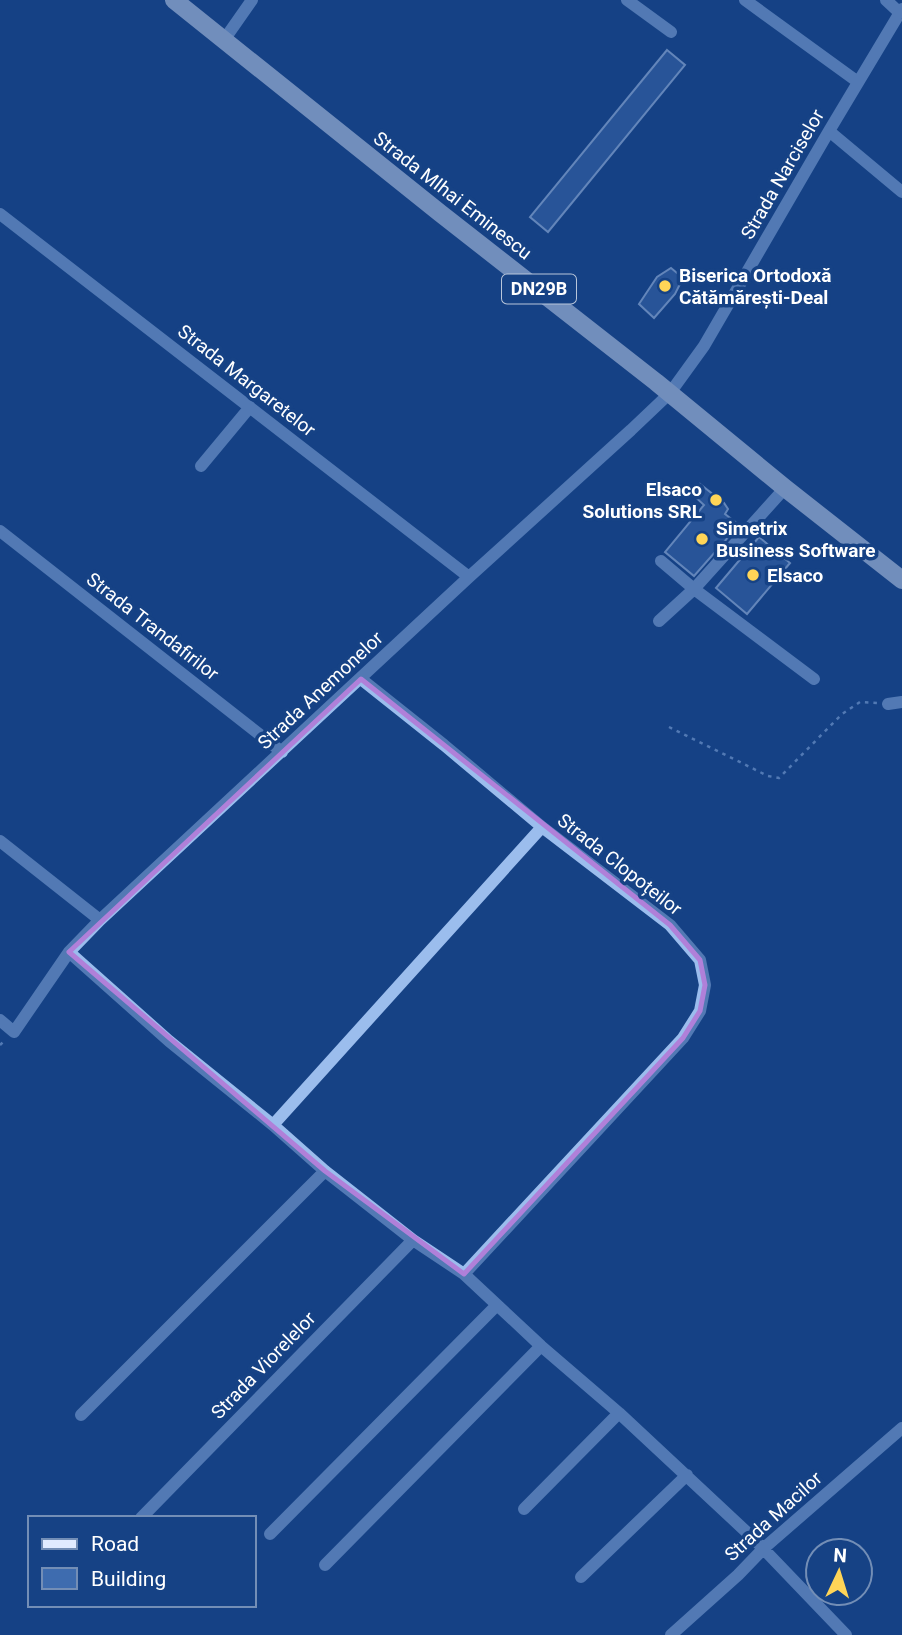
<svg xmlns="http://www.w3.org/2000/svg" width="902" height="1635" viewBox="0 0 902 1635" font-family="Roboto,sans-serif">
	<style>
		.building { fill: #3e6caf; stroke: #c0d8fa; stroke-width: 2 }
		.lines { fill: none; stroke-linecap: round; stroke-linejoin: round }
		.path { stroke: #9bbded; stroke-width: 2.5; stroke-dasharray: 3.5 5; stroke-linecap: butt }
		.minor { stroke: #9bbded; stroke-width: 12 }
		.major { stroke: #e1ebff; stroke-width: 18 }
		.marked { fill: none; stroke: #b080d9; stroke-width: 5; stroke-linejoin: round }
		.poi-dot { fill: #ffd557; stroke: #164285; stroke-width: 2.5 }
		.labels { text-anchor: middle; stroke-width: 7; stroke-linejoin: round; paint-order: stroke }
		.shield { fill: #164285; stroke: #b9c6da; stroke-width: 2 }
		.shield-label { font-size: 18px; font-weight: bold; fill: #fff }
		.street-label { font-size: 19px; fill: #fff; stroke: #164285 }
		.poi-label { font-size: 19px; font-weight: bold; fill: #fff; stroke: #164285; text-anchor: start }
	</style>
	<rect width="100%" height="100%" fill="#164285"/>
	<path class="building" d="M667,50L685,65L548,232L530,217Z
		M671,268L683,278L675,294L654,318L639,304L657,277Z
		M700,484L724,503L728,509L725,514L739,525L694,576L665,552L704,505L692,494Z
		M759,537L790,563L747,614L716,588Z"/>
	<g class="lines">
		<path class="path" d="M669,727L768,776L779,778L842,714L860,702L878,703
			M0,1045L6,1039"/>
		<path class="minor" d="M627,0L671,32
			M745,0L858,82
			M886,0L900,13
			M224,40L252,0
			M829,131L902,192
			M0,214L469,577
			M201,466L250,407
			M0,531L282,752
			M661,561L694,589L814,679
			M659,621L694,589L785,488
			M361,679L444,745L542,827L670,925L700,960L705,985L700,1011L683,1038L464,1274
			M888,704L902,702
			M0,841L100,920
			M69,952L169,1041L273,1125L325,1171L413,1240L464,1274L541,1346L619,1413L753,1538L846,1635
			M0,1020L14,1032L69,952L100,920L469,577L631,430L670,393L704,346L829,131L902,9
			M273,1125L542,827
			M81,1415L325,1171
			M524,1509L619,1413
			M141,1518L413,1240
			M270,1534L497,1305
			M325,1565L541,1346
			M581,1577L687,1475
			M671,1635L738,1575L764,1548L902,1428"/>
		<path class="major" d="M174,0L440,213L656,382L785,488L902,580"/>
	</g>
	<path d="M0 0H902V1635H0ZM361,679L670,925L700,960L705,985L700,1011L683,1038L464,1274L325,1171L69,952Z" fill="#164285" fill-opacity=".55" fill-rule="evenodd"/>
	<path class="marked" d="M361,679L670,925L700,960L705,985L700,1011L683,1038L464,1274L325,1171L69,952Z"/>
	<g class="poi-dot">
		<circle cx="665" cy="286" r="7"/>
		<circle cx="716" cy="500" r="7"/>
		<circle cx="702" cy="539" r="7"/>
		<circle cx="753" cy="575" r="7"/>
	</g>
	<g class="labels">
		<rect class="shield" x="502" y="274.5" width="74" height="29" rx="5"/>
		<g class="shield-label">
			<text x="539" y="295">DN29B</text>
		</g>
		<g class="street-label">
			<text transform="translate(782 174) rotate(-60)" y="7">Strada Narciselor</text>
			<text transform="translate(453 195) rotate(38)" y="7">Strada MIhai Eminescu</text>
			<text transform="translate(247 380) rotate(38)" y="7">Strada Margaretelor</text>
			<text transform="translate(153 626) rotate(38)" y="7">Strada Trandafirilor</text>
			<text transform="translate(320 690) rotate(-43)" y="7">Strada Anemonelor</text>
			<text transform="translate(620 864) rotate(38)" y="7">Strada Clopoțeilor</text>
			<text transform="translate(263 1365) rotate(-46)" y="7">Strada Viorelelor</text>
			<text transform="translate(773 1516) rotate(-42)" y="7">Strada Macilor</text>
		</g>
		<g class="poi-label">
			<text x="679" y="282">Biserica Ortodoxă<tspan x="679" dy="22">Cătămărești-Deal</tspan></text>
			<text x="702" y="496" text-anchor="end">Elsaco<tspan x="702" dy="22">Solutions SRL</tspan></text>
			<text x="716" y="535">Simetrix<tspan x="716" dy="22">Business Software</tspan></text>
			<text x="767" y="582">Elsaco</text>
		</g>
	</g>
	<rect x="28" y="1516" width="228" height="91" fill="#164285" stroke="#738eb6" stroke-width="2"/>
	<rect x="42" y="1539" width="35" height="10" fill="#e1ebff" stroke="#738eb6" stroke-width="2"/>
	<text x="91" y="1551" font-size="21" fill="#ffffff">Road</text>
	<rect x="42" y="1568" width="35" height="21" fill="#3e6caf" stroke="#738eb6" stroke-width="2"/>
	<text x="91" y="1586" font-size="21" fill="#ffffff">Building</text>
	<g transform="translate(839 1572) rotate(4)"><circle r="33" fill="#164285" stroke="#738eb6" stroke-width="2"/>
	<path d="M0-5L12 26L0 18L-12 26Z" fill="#ffd557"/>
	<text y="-10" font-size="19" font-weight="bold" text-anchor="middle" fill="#ffffff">N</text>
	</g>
</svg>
